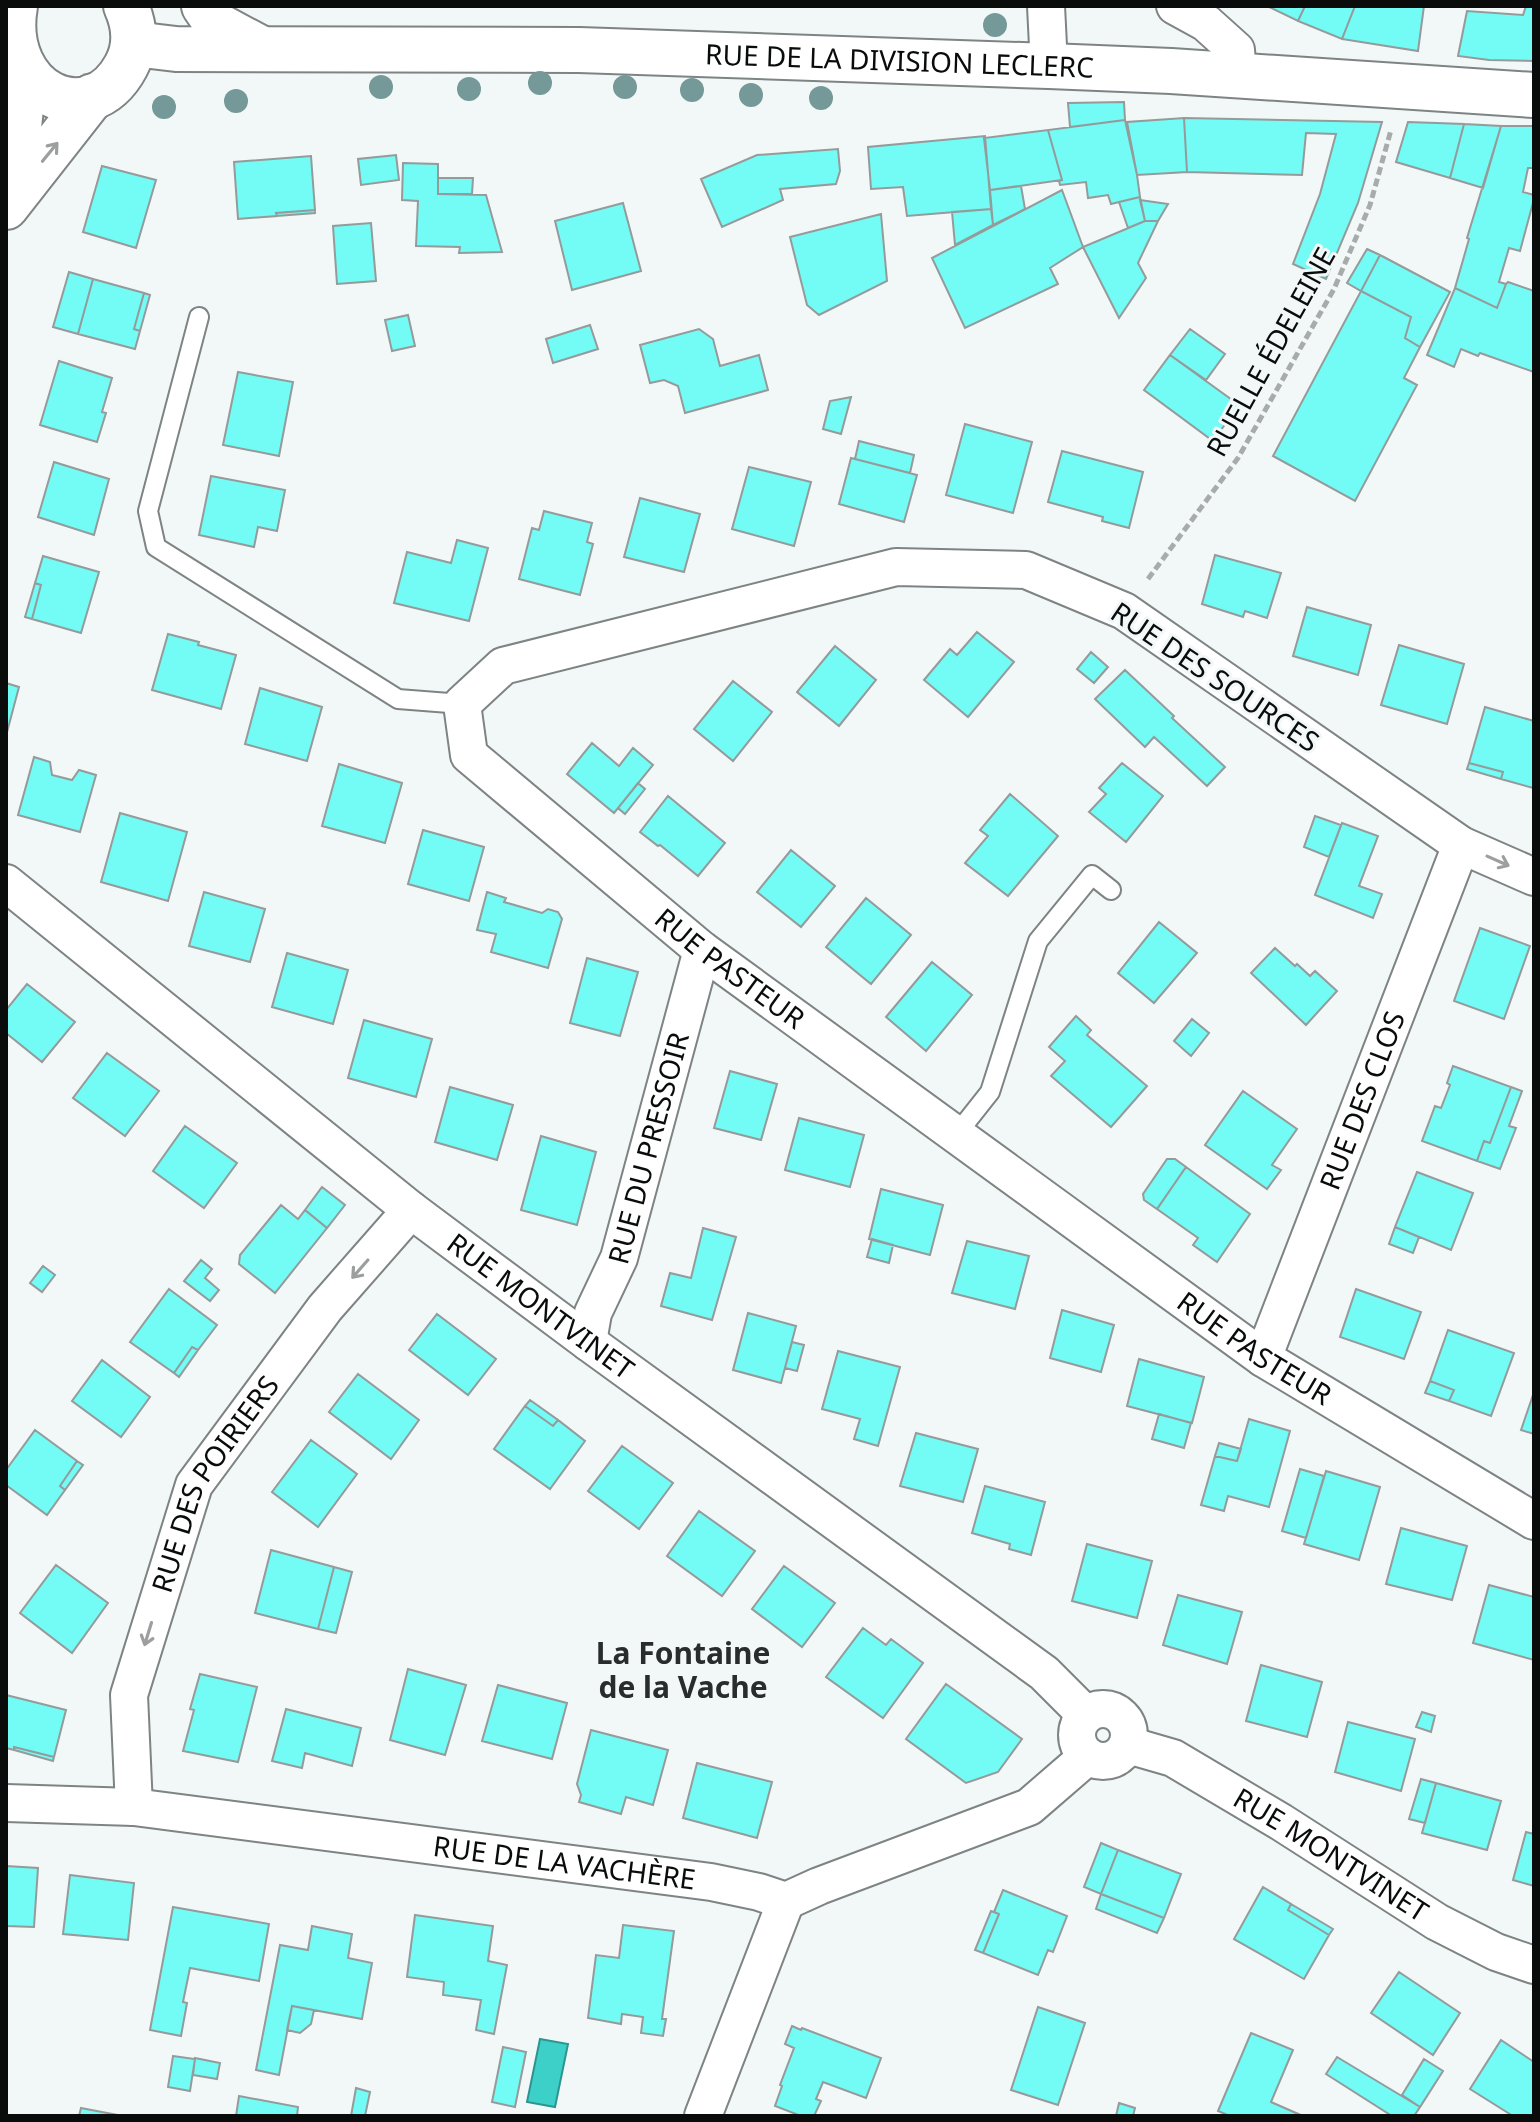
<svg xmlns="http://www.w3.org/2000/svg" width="1540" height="2122" viewBox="0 0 1540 2122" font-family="'Noto Sans',sans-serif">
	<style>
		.water { fill: #3cd0c9; stroke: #2d9590; stroke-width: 2 }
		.building { fill: #72fcf5; stroke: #959a9a; stroke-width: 2 }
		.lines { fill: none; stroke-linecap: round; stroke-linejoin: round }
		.lane-casing { stroke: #7e8383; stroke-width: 22 }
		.street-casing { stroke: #7e8383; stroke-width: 40 }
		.secondary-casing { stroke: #7e8383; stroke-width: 48 }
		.path { stroke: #a7acab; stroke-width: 5; stroke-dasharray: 8 4; stroke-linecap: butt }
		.lane { stroke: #fff; stroke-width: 18 }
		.street { stroke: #fff; stroke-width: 36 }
		.secondary { stroke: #fff; stroke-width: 44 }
		.tree { fill: #749998 }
		.oneway { stroke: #9d9e9e }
		.labels { text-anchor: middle; stroke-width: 6; stroke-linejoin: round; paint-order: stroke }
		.street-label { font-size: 28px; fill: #0a0c0c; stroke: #f2f8f7 }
		.neighbourhood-label { font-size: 30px; font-weight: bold; fill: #282c2c; stroke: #f2f8f7 }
	</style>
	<rect width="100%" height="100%" fill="#f2f8f7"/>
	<path class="water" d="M540,2039L568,2044L555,2107L527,2102Z"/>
	<path class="building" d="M1267,6H1305L1298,21Z
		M1305,6H1355L1342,39L1298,21Z
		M1355,6H1424L1418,51L1342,39Z
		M1526,6H1534V61L1489,60L1458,56L1467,11L1523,15Z
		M1124,102L1125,120L1070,127L1068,103Z
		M1184,118L1382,122L1358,203L1326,279L1293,264L1320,194L1336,134L1306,133L1302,175L1187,172Z
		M1184,118L1187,172L1137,175L1127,122Z
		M1125,120L1137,175L1140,197L1111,204L1108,195L1088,198L1086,182L1060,185L1059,181L1062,180L1048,130Z
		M1408,122L1464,124L1450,178L1396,162Z
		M1464,124L1501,126L1483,188L1450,178Z
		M1501,126H1534V168H1528L1523,192L1534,195V199L1520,251L1509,248L1499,282L1506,284L1497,308L1455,288L1469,239L1467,238Z
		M1048,130L1062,180L990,190L984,138Z
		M985,136L991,209L907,216L903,187L871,189L868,147Z
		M838,149L840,171L836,184L780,189L783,200L722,227L701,179L757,155Z
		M396,155L399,180L361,185L358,159Z
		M311,156L315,210L276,213L277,216L238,219L234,162Z
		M403,163L438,164V194L486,195L502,252L459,253L460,247L416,246L418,201L402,200Z
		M102,166L156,180L136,248L83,232Z
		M438,178H473L472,194H438Z
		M1021,186L1025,209L993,225L990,190Z
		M1062,190L1083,247L1050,268L1058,284L965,328L932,258Z
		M1140,197L1145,221L1128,228L1119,202Z
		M1140,200L1168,204L1158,221H1145Z
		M623,203L641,271L572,290L555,221Z
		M991,209L993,225L955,245L952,212Z
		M315,210V213L277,216L276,213Z
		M881,214L887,281L819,315L807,305L790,237Z
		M1145,221H1158L1138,263L1146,278L1119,318L1083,247Z
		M371,223L376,281L337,284L333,226Z
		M1367,249L1380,255L1361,291L1347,283Z
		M1380,255L1450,292L1420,347L1405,338L1411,317L1361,291Z
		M69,272L93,279L78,334L53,327Z
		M93,279L144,293L134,329L140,331L135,349L78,334Z
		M1508,282L1534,291V372L1480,353L1478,356L1461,349L1454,367L1427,355L1455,288L1497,308L1506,284Z
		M1361,291L1411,317L1405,338L1420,347L1404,378L1417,385L1355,501L1273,456Z
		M144,293L150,295L140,331L134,329Z
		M408,315L415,346L392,351L385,320Z
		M590,325L598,349L553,363L546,339Z
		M699,329L713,339L720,366L759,355L768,390L685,413L678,386L664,380L650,383L640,345Z
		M1190,329L1225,354L1206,380L1170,355Z
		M1170,355L1239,405L1213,441L1144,390Z
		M59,361L112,378L102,412L106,413L97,442L40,425Z
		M238,372L293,382L279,456L223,445Z
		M851,397L841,434L823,429L830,401Z
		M965,424L1032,442L1013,513L946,495Z
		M859,441L914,455L910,473L855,459Z
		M1062,451L1143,472L1129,528L1102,521L1103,517L1048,502Z
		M851,458L917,475L904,522L839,504Z
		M54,462L109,479L94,535L38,517Z
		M749,467L811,482L794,546L732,529Z
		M211,476L285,490L277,531L258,527L254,547L199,535Z
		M640,498L700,514L684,572L624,557Z
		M544,511L592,523L587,542L593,544L580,595L519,579L532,528L539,530Z
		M457,540L488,548L469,621L394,603L407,552L451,563Z
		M1215,555L1281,573L1267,618L1245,611L1243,617L1202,604Z
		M43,556L99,572L81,633L32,619L41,585L35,583Z
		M35,583L41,585L32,619L25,617Z
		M1307,607L1371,625L1358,675L1293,656Z
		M977,632L1014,662L968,717L924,680L950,649L957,655Z
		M168,634L199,642L198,645L236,655L221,709L152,690Z
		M1399,645L1464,664L1447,724L1381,705Z
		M835,646L876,680L839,726L797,692Z
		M1091,652L1108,667L1094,683L1077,669Z
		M1125,670L1174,716L1172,718L1225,767L1207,786L1154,737L1145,747L1095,699Z
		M733,681L772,712L733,761L694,729Z
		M6,683L19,687L6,736Z
		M260,688L322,707L307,761L245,744Z
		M1485,707L1534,721L1533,788L1501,779L1503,772L1469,763Z
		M592,743L619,766L633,748L653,765L614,813L567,774Z
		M34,757L50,762L52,775L72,780L79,770L96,775L80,832L18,815Z
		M1122,763L1163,796L1126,842L1089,812L1106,794L1099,788Z
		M1469,763L1503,772L1501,779L1467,769Z
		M339,764L402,783L385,843L322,826Z
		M638,783L645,789L625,814L618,808Z
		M1010,794L1058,836L1008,896L965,863L988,836L980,830Z
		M668,796L725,843L698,876L660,845L658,846L640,832Z
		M120,813L187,832L168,901L101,882Z
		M1315,816L1341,825L1329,857L1304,847Z
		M1342,823L1378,836L1359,886L1382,894L1373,918L1315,895Z
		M423,830L484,847L469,901L408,884Z
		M791,850L835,886L801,927L757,892Z
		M204,892L265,909L250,962L189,946Z
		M487,892L506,898L504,902L542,913L548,909L558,912L562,919L548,968L491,952L496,934L477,930Z
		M866,898L911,935L871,984L826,947Z
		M1159,922L1197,953L1154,1003L1118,973Z
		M1480,928L1530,946L1504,1019L1454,1001Z
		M1275,948L1295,966L1297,964L1310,976L1315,971L1337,991L1306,1025L1251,973Z
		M287,953L348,970L333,1024L272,1007Z
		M587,958L638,972L620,1036L570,1023Z
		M932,962L972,995L926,1051L886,1017Z
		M27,984L75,1022L42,1062L6,1033V1010Z
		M1076,1016L1091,1030L1087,1035L1147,1086L1111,1127L1051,1076L1065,1061L1049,1047Z
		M1192,1019L1209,1033L1191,1056L1174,1041Z
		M364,1020L432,1039L416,1097L348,1078Z
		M107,1053L159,1091L125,1136L73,1098Z
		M1453,1066L1511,1087L1490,1143L1484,1141L1477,1161L1422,1141L1435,1106L1441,1108L1450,1085L1447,1083Z
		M730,1071L777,1084L761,1140L714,1128Z
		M450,1087L513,1105L497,1160L435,1142Z
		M1511,1087L1522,1091L1509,1126L1516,1128L1500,1169L1477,1161L1484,1141L1490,1143Z
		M1243,1091L1297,1129L1272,1165L1281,1170L1267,1189L1205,1145Z
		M799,1118L864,1135L850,1187L785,1170Z
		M185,1126L237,1163L204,1208L153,1171Z
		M541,1136L596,1152L577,1225L521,1210Z
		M1167,1159H1175L1186,1167L1157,1209L1144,1200L1143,1194Z
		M1186,1167L1250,1214L1217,1262L1193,1245L1198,1238L1157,1209Z
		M1417,1172L1473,1193L1451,1250L1395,1227Z
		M322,1187L345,1205L327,1228L305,1210Z
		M881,1189L943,1205L930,1255L869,1239Z
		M281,1205L298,1219L305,1210L327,1228L275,1293L239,1264L240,1255Z
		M1395,1227L1419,1237L1413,1253L1389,1244Z
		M703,1228L736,1237L712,1320L661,1306L670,1273L691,1278Z
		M872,1239L893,1245L889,1263L867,1257Z
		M967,1241L1029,1256L1015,1309L952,1293Z
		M201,1260L212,1269L205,1278L219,1290L210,1301L184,1281Z
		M43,1266L55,1275L42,1292L30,1283Z
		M169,1289L217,1325L198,1350L192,1347L174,1373L130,1342Z
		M1356,1289L1421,1312L1404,1359L1340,1337Z
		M1062,1310L1114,1325L1101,1372L1050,1358Z
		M748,1313L796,1326L781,1383L733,1370Z
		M437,1314L496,1359L468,1395L409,1350Z
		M1448,1330L1514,1353L1491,1416L1449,1401L1454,1390L1430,1381Z
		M792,1342L804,1345L797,1371L785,1368Z
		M192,1347L198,1350L179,1377L174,1373Z
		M838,1351L900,1367L878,1446L854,1439L860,1419L822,1409Z
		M1139,1359L1204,1377L1192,1423L1127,1406Z
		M102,1360L150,1397L121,1437L72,1401Z
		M358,1374L419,1420L391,1459L329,1412Z
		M1430,1381L1454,1390L1449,1401L1425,1393Z
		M1534,1392V1434L1521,1430Z
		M530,1400L558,1420L553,1426L525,1406Z
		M525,1406L553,1426L558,1420L585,1441L550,1489L494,1449Z
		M1159,1414L1191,1423L1184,1448L1152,1439Z
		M1249,1419L1290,1431L1269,1507L1228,1496L1224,1511L1201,1505L1215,1456L1237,1461Z
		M35,1430L77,1461L60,1486L65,1490L47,1515L6,1485V1470Z
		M916,1433L978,1449L963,1502L900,1486Z
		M311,1440L357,1474L318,1527L272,1492Z
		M1219,1443L1241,1449L1237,1461L1215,1456Z
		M622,1446L673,1483L639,1529L588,1491Z
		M77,1461L83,1465L65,1490L60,1486Z
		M1300,1469L1324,1476L1306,1538L1282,1531Z
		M1326,1471L1380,1487L1359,1560L1304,1544Z
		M985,1486L1045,1502L1031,1555L1009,1549L1010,1544L972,1533Z
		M699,1511L755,1551L722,1596L667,1556Z
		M1401,1528L1467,1546L1452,1600L1386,1584Z
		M1087,1544L1152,1561L1137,1618L1072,1601Z
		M271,1550L334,1567L318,1629L255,1613Z
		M56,1565L108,1603L72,1653L20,1613Z
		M784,1566L835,1603L802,1647L752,1609Z
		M334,1567L352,1572L336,1633L318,1629Z
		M1489,1585L1534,1597V1660L1473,1643Z
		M1178,1595L1242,1612L1227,1664L1163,1645Z
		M863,1628L886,1645L891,1639L923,1663L883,1718L826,1677Z
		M1261,1665L1322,1682L1307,1737L1246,1721Z
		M408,1669L466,1685L445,1755L390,1740Z
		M200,1674L257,1687L238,1762L183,1751L194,1710L190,1709Z
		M946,1684L1022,1739L998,1772L966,1783L906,1739Z
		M498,1685L567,1703L552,1759L482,1741Z
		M6,1695L66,1710L54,1757L14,1747V1750L6,1748Z
		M286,1709L361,1728L352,1766L305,1753L302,1768L272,1761Z
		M1422,1712L1435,1716L1431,1732L1416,1727Z
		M1348,1722L1415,1739L1401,1791L1335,1772Z
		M591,1730L668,1750L653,1805L626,1797L621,1814L579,1802L581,1795L577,1784Z
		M14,1747L54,1757L53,1761L14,1750Z
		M697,1763L772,1782L757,1838L683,1818Z
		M1421,1779L1436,1783L1425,1823L1409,1819Z
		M1436,1783L1501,1801L1487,1850L1422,1833Z
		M1526,1832L1534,1834V1886L1513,1880Z
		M1101,1843L1118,1850L1101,1894L1084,1887Z
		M1118,1850L1181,1874L1164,1918L1101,1894Z
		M6,1866L38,1868L34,1927L6,1926Z
		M70,1875L134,1883L128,1940L63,1934Z
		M1263,1887L1291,1904L1288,1910L1329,1935L1304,1979L1234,1939Z
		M1003,1890L1067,1916L1053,1952L1048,1950L1038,1975L983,1953L999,1914L994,1912Z
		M1101,1894L1164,1918L1157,1933L1096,1909Z
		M1291,1904L1333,1929L1329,1935L1288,1910Z
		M173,1907L269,1924L259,1981L190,1968L183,2002L187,2003L181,2036L150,2030Z
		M991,1911L999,1914L983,1953L975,1950Z
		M415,1915L493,1926L488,1961L507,1965L494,2034L476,2030L481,2000L443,1995L444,1982L407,1977Z
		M623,1925L674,1931L662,2019H666L663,2036L641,2033L643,2017L622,2014L621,2024L588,2018L596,1955L619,1958Z
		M312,1926L352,1934L348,1958L372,1963L362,2019L292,2006L279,2075L256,2070L280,1945L308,1950Z
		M1399,1972L1460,2013L1433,2055L1371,2013Z
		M292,2006L314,2010L311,2024L300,2033L287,2030Z
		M1038,2007L1085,2023L1058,2105L1011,2090Z
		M792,2026L801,2030L802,2028L881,2058L866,2098L823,2082L816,2099L821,2101L814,2116H801L775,2106L782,2086L780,2085L794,2048L785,2044Z
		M1251,2033L1293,2050L1271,2102L1303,2116H1230L1218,2111Z
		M1501,2040L1534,2062V2116H1513L1470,2089Z
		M503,2047L526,2052L515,2107L492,2102Z
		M173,2056L195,2059L190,2091L168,2087Z
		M1337,2057L1420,2107L1414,2116H1392L1326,2074Z
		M195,2058L220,2063L217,2079L193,2075Z
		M1424,2059L1443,2071L1420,2107L1402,2095Z
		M356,2088L370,2092L365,2116H351Z
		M239,2096L298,2107L297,2116H236Z
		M1119,2103L1135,2108L1133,2116H1116Z
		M81,2108L123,2116H79Z"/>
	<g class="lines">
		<defs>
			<path id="lane" d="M199,317L148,511L156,547L398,699L462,704
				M956,1135L990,1092L1038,941L1092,875L1111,890"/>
			<g id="street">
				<path d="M1046,6L1049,66"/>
				<path d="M1175,6L1206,23L1236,50L1238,76"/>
				<path id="s1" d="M1534,877L1461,845L1124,611L1026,570L896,567L503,666L462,704L469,755L702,950L1263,1358L1534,1521"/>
				<path id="s2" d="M6,883L411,1210L588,1342L1044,1673L1086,1715"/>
				<path id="s3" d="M588,1342L593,1313L619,1258L702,950"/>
				<path id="s4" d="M1263,1358L1461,845"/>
				<circle cx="1103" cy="1735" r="26"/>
				<path id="s5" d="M1128,1745L1173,1758L1281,1822L1437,1922L1496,1952L1534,1965"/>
				<path id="s6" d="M6,1803L134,1807L711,1882L759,1892L786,1901L819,1886L1029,1807L1088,1756"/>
				<path id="s7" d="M134,1807L129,1695L194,1485L325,1308L411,1210"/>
				<path d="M703,2116L786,1901"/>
			</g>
			<g id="secondary">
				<path d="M15,6C0,92 89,135 126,66C137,46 135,26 126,6"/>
				<path d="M204,6L217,25L260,48"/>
				<path id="s8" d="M134,44L176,49L579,50L1049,66L1171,71L1534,95"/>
				<path d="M6,186L19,127L24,80"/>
				<path d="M6,207L93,96"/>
			</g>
		</defs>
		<use href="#lane" class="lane-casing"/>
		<use href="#street" class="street-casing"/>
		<use href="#secondary" class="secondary-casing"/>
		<path class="path" d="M1148,579L1238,458L1334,289L1370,205L1391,130"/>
		<use href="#lane" class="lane"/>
		<use href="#street" class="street"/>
		<use href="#secondary" class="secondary"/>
	</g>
	<g class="tree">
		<circle cx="995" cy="25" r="12"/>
		<circle cx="540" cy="83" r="12"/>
		<circle cx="381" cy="87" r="12"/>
		<circle cx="625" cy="87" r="12"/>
		<circle cx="469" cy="89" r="12"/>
		<circle cx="692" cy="90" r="12"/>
		<circle cx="751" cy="95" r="12"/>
		<circle cx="821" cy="98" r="12"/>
		<circle cx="236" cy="101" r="12"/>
		<circle cx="164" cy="107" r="12"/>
	</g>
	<defs><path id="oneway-shaft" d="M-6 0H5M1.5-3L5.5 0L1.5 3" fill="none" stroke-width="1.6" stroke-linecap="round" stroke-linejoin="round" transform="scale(2)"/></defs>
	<g class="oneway">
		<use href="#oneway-shaft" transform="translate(50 152) rotate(-51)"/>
		<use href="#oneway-shaft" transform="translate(1498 861) rotate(24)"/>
		<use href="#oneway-shaft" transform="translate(360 1269) rotate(131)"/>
		<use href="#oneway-shaft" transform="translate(148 1634) rotate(107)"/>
	</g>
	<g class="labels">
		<g class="street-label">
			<text dy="10" stroke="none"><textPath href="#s8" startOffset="766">RUE DE LA DIVISION LECLERC</textPath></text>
			<text transform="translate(1271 352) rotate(-61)" y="10">RUELLE ÉDELEINE</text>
			<text transform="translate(1215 677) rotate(34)" y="10">RUE DES SOURCES</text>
			<text dy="10" stroke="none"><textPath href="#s1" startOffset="1576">RUE PASTEUR</textPath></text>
			<text dy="10" stroke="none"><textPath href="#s4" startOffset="276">RUE DES CLOS</textPath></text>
			<text dy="10" stroke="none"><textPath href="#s3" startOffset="204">RUE DU PRESSOIR</textPath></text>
			<text dy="10" stroke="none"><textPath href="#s2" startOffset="682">RUE MONTVINET</textPath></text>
			<text dy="10" stroke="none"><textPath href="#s1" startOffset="2224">RUE PASTEUR</textPath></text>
			<text dy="10" stroke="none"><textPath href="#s7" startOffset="342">RUE DES POIRIERS</textPath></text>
			<text dy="10" stroke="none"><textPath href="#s5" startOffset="232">RUE MONTVINET</textPath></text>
			<text dy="10" stroke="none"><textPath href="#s6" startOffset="562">RUE DE LA VACHÈRE</textPath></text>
		</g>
		<g class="neighbourhood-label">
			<text x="683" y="1664">La Fontaine<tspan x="683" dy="34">de la Vache</tspan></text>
		</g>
	</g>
	<rect width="1540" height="2122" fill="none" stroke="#0a0c0c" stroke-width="16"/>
</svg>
